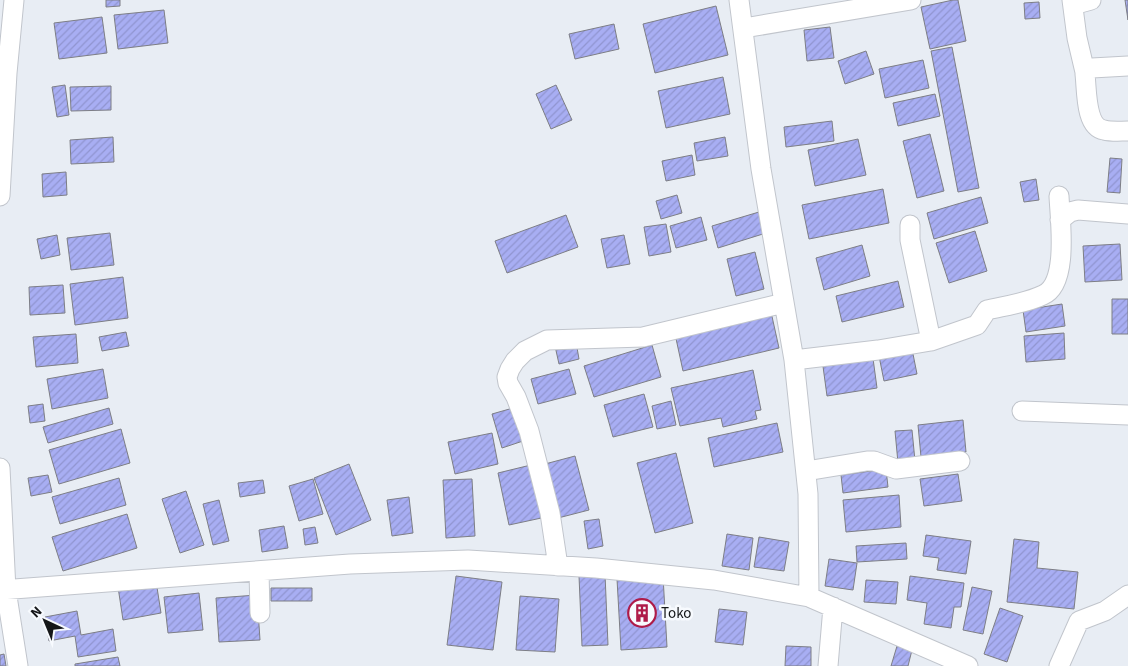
<svg xmlns="http://www.w3.org/2000/svg" width="1128" height="666" viewBox="0 0 1128 666" font-family="'Source Sans 3',sans-serif">
	<style>
		.building { fill: url(#building-hatch); stroke: #7d7e85 }
		.lines { fill: none; stroke-linecap: round; stroke-linejoin: round }
		.minor-casing { stroke: #c1c5cc; stroke-width: 21 }
		.minor { stroke: #fff; stroke-width: 19 }
		.labels { text-anchor: middle; stroke-width: 5; stroke-linejoin: round; paint-order: stroke }
		.poi-label { font-size: 15px; fill: #151719; stroke: #f7fafe; text-anchor: start }
	</style>
	<defs>
		<pattern id="building-hatch" width="6" height="6" patternUnits="userSpaceOnUse" patternTransform="scale(1.25)"><rect width="6" height="6" fill="#a8aef3"/><path d="M-1 1l2-2M0 6l6-6M5 7l2-2" fill="none" stroke="#9095d0"/></pattern>
	</defs>
	<rect width="100%" height="100%" fill="#e8edf4"/>
	<path class="building" d="M106,0H120V6L106,7Z
		M953,0H958L966,41L930,49L921,7Z
		M1125,0H1128V20Z
		M1039,2L1040,18L1025,19L1024,3Z
		M716,6L728,55L655,73L643,24Z
		M164,10L168,43L118,49L114,15Z
		M102,17L107,53L59,59L54,23Z
		M614,24L619,49L575,59L569,34Z
		M830,27L834,58L807,61L804,30Z
		M952,47L979,188L958,192L931,51Z
		M866,51L874,74L845,84L838,61Z
		M923,60L929,88L885,98L879,69Z
		M723,77L730,114L666,128L658,91Z
		M65,85L69,115L57,117L52,87Z
		M556,85L572,120L551,129L536,94Z
		M111,86V110L71,111L70,87Z
		M935,94L940,116L898,126L893,103Z
		M832,121L834,141L786,147L784,127Z
		M930,134L944,191L917,198L903,141Z
		M113,137L114,162L71,164L70,140Z
		M725,137L728,156L697,161L694,143Z
		M858,139L866,175L815,186L808,150Z
		M692,155L695,175L666,181L662,161Z
		M1110,158L1122,159L1120,193L1107,192Z
		M66,172L67,195L43,197L42,174Z
		M1036,179L1039,200L1024,202L1020,182Z
		M883,189L889,223L809,239L802,205Z
		M677,195L682,213L661,219L656,201Z
		M981,197L988,223L934,239L927,213Z
		M759,212L766,233L718,248L712,226Z
		M566,215L578,247L507,273L495,241Z
		M701,217L707,240L676,248L670,226Z
		M666,224L671,252L649,256L644,227Z
		M975,231L987,271L949,283L936,243Z
		M110,233L114,265L71,270L67,238Z
		M57,235L60,255L41,259L37,239Z
		M624,235L630,264L607,268L601,239Z
		M1120,244L1122,280L1085,282L1083,246Z
		M862,245L870,276L824,290L816,258Z
		M755,252L764,289L736,296L727,259Z
		M123,277L128,318L75,325L70,284Z
		M898,281L904,307L842,322L836,296Z
		M63,285L65,313L30,315L29,287Z
		M1112,299H1128V334H1112Z
		M1062,304L1065,326L1026,332L1023,310Z
		M771,312L779,348L683,371L675,334Z
		M126,332L129,346L102,351L99,337Z
		M1064,333L1065,359L1026,362L1024,336Z
		M76,334L78,363L36,367L33,337Z
		M576,342L579,359L559,364L555,346Z
		M652,345L661,377L594,397L584,366Z
		M912,349L917,374L884,381L879,356Z
		M872,351L877,388L827,396L822,359Z
		M103,369L108,398L52,409L47,379Z
		M569,369L576,394L538,404L531,379Z
		M753,370L761,410L755,411L757,419L723,427L721,418L680,426L671,388Z
		M644,394L653,427L613,437L604,405Z
		M671,401L676,425L657,429L652,406Z
		M43,404L45,421L30,423L28,406Z
		M109,408L113,424L48,443L43,427Z
		M513,408L523,441L502,448L492,414Z
		M963,420L966,452L921,457L918,425Z
		M777,423L783,452L714,467L708,438Z
		M121,429L130,463L59,484L49,450Z
		M912,430L915,461L898,463L895,431Z
		M492,433L498,464L455,474L448,442Z
		M676,453L693,523L655,533L637,463Z
		M575,456L589,510L558,518L545,464Z
		M349,464L371,520L336,535L314,478Z
		M535,464L546,517L509,525L498,473Z
		M886,469L888,487L843,493L841,475Z
		M958,474L962,501L924,506L920,479Z
		M48,475L52,492L31,496L28,478Z
		M119,478L126,505L60,524L52,497Z
		M313,479L323,514L299,521L289,486Z
		M472,479L475,536L446,538L443,480Z
		M263,480L265,493L240,497L238,483Z
		M186,491L204,545L180,553L162,499Z
		M899,495L901,527L846,532L843,500Z
		M409,497L413,533L392,536L387,500Z
		M219,500L229,541L213,545L203,504Z
		M127,514L137,548L63,571L52,537Z
		M599,519L603,546L588,549L584,521Z
		M284,526L288,548L262,552L259,530Z
		M315,527L318,543L305,545L303,529Z
		M727,534L753,538L749,570L722,566Z
		M926,535L971,541L966,574L937,570L939,558L923,556Z
		M759,537L789,542L784,571L754,567Z
		M1014,539L1039,542L1037,568L1078,572L1074,609L1007,602Z
		M906,543L907,559L857,562L856,546Z
		M829,559L857,563L853,590L825,586Z
		M605,574L608,645L582,646L579,576Z
		M456,576L502,582L493,650L447,645Z
		M663,576L667,647L621,650L617,579Z
		M910,576L964,583L961,607H954L951,628L924,624L927,603L907,600Z
		M866,580L898,582L896,604L864,602Z
		M156,581L161,613L123,620L118,587Z
		M972,587L992,591L983,634L963,630Z
		M271,588H312V601H271Z
		M199,593L203,630L168,633L164,597Z
		M257,595L260,640L219,642L216,598Z
		M520,596L559,599L555,652L516,650Z
		M1000,608L1023,616L1007,662L984,654Z
		M719,609L747,612L743,645L715,642Z
		M77,611L81,635L113,629L116,651L78,657L75,636L49,641L45,617Z
		M786,646L811,647V666H785Z
		M897,646L912,650L908,666H891Z
		M4,654L6,666H0V655Z
		M118,657L120,666H75V664Z"/>
	<g class="lines">
		<defs>
			<path id="minor" d="M739,0L761,169L794,360L808,494L809,597
				M1072,0L1077,38L1085,72
				M1073,5L1091,0
				M744,28L911,0
				M1128,66L1092,68L1085,72V74C1087,90 1085,127 1104,130C1112,132 1120,131 1128,131
				M0,196L7,73L14,0
				M1060,220L1070,212L1078,210L1128,214
				M910,225V240L931,341
				M794,360L878,350L931,341L977,325L987,310C1004,306 1027,303 1043,295C1069,284 1060,220 1059,196
				M1022,411L1128,415
				M0,468L6,590L18,666
				M806,471L867,461H874L896,469L960,461
				M558,566L550,513L529,431L516,397L508,383L507,377L510,369L515,361L525,351L547,340L643,337L784,303
				M259,571L260,613
				M0,590L350,564L468,560L596,568L714,580L809,597L968,666
				M828,666L833,607
				M1059,666L1079,621L1105,611L1128,595"/>
		</defs>
		<use href="#minor" class="minor-casing"/>
		<use href="#minor" class="minor"/>
	</g>
	<defs>
		<symbol id="building-ring" viewBox="-11 -11 22 22"><circle r="9.5" fill="#f7fafe" stroke="#ae1b49" stroke-width="1.5"/><path d="M-4-6H4V6H1V3H-1V6H-4ZM-2.5-4.3h1.7v1.8h-1.7ZM.8-4.3h1.7v1.8H.8ZM-2.5-1h1.7V.8h-1.7ZM.8-1h1.7V.8H.8Z" fill="#ae1b49"/></symbol>
	</defs>
	<g fill-rule="evenodd">
		<use href="#building-ring" x="626" y="597" width="32" height="32"/>
	</g>
	<g class="labels">
		<g class="poi-label">
			<text x="661" y="618">Toko</text>
		</g>
	</g>
	<g transform="translate(45 621) rotate(316)" stroke="#f7fafe" stroke-width="4" paint-order="stroke">
	<path d="M0-4L9 19L0 12L-9 19Z" fill="#151719"/>
	<text y="-8" font-size="14" font-weight="bold" text-anchor="middle" fill="#151719">N</text>
	</g>
</svg>
